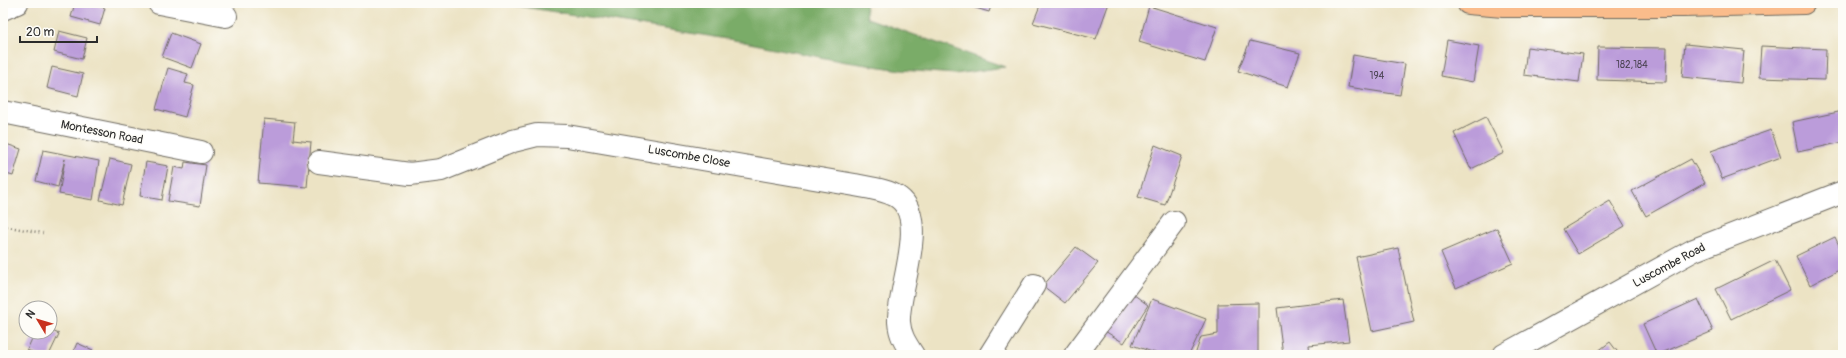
<svg xmlns="http://www.w3.org/2000/svg" width="1846" height="358" viewBox="0 0 1846 358" font-family="Pangolin,sans-serif">
	<style>
		.forest { fill: #7aac68; stroke: #526c4a }
		.building { fill: #bb9cda }
		.lines { fill: none; stroke-linecap: round; stroke-linejoin: round }
		.minor-casing { stroke: #6f6b61; stroke-width: 24 }
		.highway-casing { stroke: #6f6b61; stroke-width: 24 }
		.path { stroke: #6f6b61; stroke-width: 2.5; stroke-dasharray: 1 3; stroke-linecap: butt }
		.minor { stroke: #fff; stroke-width: 22 }
		.highway { stroke: #fabc8b; stroke-width: 22 }
		.labels { text-anchor: middle; stroke-width: 3; stroke-linejoin: round; paint-order: stroke }
		.number-label { font-size: 10px; fill: #4f4757 }
		.street-label { font-size: 12px; fill: #2b2b2b; stroke: #fdfcf7 }
	</style>
	<rect width="100%" height="100%" fill="#fdfcf7"/>
	<filter id="ink" filterUnits="userSpaceOnUse"><feTurbulence type="fractalNoise" baseFrequency=".025" numOctaves="2"/><feDisplacementMap in="SourceGraphic" scale="8" xChannelSelector="R" yChannelSelector="G"/><feConvolveMatrix kernelMatrix="1 2 1 2 8 2 1 2 1" color-interpolation-filters="sRGB"/></filter>
	<filter id="wash" filterUnits="userSpaceOnUse"><feTurbulence type="fractalNoise" baseFrequency=".012" numOctaves="4" result="noise"/><feDisplacementMap in="SourceGraphic" scale="16" xChannelSelector="R" yChannelSelector="G"/><feGaussianBlur stdDeviation="0.9" result="paint"/><feColorMatrix in="noise" values="0 0 0 0 0 0 0 0 0 0 0 0 0 0 0 0 0 1.4 0 .05"/><feComposite in="paint" operator="in"/></filter>
	<g filter="url(#wash)">
		<rect width="100%" height="100%" fill="#ece3c4"/>
		<path class="forest" d="M498,3H865L867,18L1005,67L955,74L901,70L840,61L734,40Z"/>
		<g id="blocks">
			<path class="building" d="M75,3H88L105,8L100,25L71,17Z
				M959,3H992L989,12Z
				M1041,3H1109L1096,39L1033,23Z
				M1149,6L1217,27L1205,62L1139,42Z
				M59,31L87,38L82,59L54,52Z
				M171,33L201,44L192,68L162,57Z
				M1447,40L1479,46L1473,82L1441,76Z
				M1250,41L1300,53L1288,87L1238,71Z
				M1685,44L1744,50L1741,83L1682,77Z
				M1761,46L1826,49L1825,80L1759,78Z
				M1527,47L1583,54L1579,82L1524,75Z
				M1598,47L1667,48L1666,82L1597,80Z
				M1353,55L1405,64L1400,95L1348,87Z
				M52,67L83,74L78,96L47,88Z
				M168,68L188,74L185,83L194,85L185,117L156,109Z
				M1843,111V142L1798,152L1792,122Z
				M1486,117L1504,153L1471,169L1454,133Z
				M264,119L295,122L293,140L311,142L307,187L258,183Z
				M1771,130L1781,157L1722,179L1711,151Z
				M3,143L21,149L13,176L3,173Z
				M1155,145L1182,156L1165,205L1138,197Z
				M43,150L99,161L93,200L59,194L65,159L58,187L36,181Z
				M110,159L131,164L122,205L100,200Z
				M1691,159L1705,183L1646,216L1632,191Z
				M146,162L168,166L162,200L140,196Z
				M185,162L206,165L200,206L168,201L174,167L184,169Z
				M1610,201L1625,226L1578,254L1563,229Z
				M1497,228L1513,263L1456,288L1441,252Z
				M1835,237L1843,254V268L1810,285L1796,256Z
				M1076,247L1098,263L1065,303L1043,286Z
				M1398,248L1414,322L1372,331L1356,257Z
				M1775,260L1790,290L1731,319L1716,289Z
				M1126,289L1148,305L1124,343L1100,328Z
				M1152,299L1206,319L1189,355H1161L1132,345Z
				M1698,299L1713,331L1657,355L1643,324Z
				M1343,300L1349,341L1309,345L1310,355H1283L1277,308Z
				M1258,303V355H1195L1201,337L1218,334V304Z
				M50,330L59,334L49,355H39L27,350L35,332H50Z
				M1610,342L1620,355H1593Z
				M77,343L93,350L91,355H72Z"/>
		</g>
	</g>
	<g filter="url(#ink)">
		<use href="#blocks" fill-opacity="0" stroke="#6f6b61" stroke-width="1"/>
		<g class="lines">
			<defs>
				<path id="minor" d="M159,3L226,16
					M3,9L17,3
					M3,112L201,152
					M319,162L410,174L441,170L513,141L537,135L567,136L855,185C869,188 888,190 899,198C929,220 897,292 899,322C900,336 906,344 913,355
					M990,355L1034,285
					M1075,355L1174,222
					M1504,355L1694,250L1843,192"/>
				<path id="highway" d="M1468,3L1503,6H1683L1804,3"/>
			</defs>
			<use href="#minor" class="minor-casing"/>
			<use href="#highway" class="highway-casing"/>
			<path class="path" d="M3,226L43,233"/>
			<use href="#minor" class="minor"/>
			<use href="#highway" class="highway"/>
		</g>
	</g>
	<g class="labels">
		<g class="number-label">
			<text x="1632" y="68">182,184</text>
			<text x="1377" y="79">194</text>
		</g>
		<g class="street-label">
			<text transform="translate(102 132) rotate(11)" y="4">Montesson Road</text>
			<text transform="translate(689 156) rotate(10)" y="4">Luscombe Close</text>
			<text transform="translate(1669 265) rotate(-28)" y="4">Luscombe Road</text>
		</g>
	</g>
	<rect width="1846" height="358" fill="none" stroke="#fdfcf7" stroke-width="16"/>
	<g transform="translate(38 320) rotate(308)"><circle r="19" fill="#fdfcf7" stroke="#a9a8a5"/>
	<path d="M0-3L7 15L0 10L-7 15Z" fill="#c8321e"/>
	<text y="-6" font-size="11" font-weight="bold" text-anchor="middle" fill="#2b2b2b">N</text>
	</g>
	<path d="M20 36v6h77v-6" fill="none" stroke="#2b2b2b" stroke-width="2"/>
	<text x="26" y="36" font-size="12" fill="#2b2b2b" stroke="#fdfcf7" stroke-width="3" paint-order="stroke">20 m</text>
</svg>
